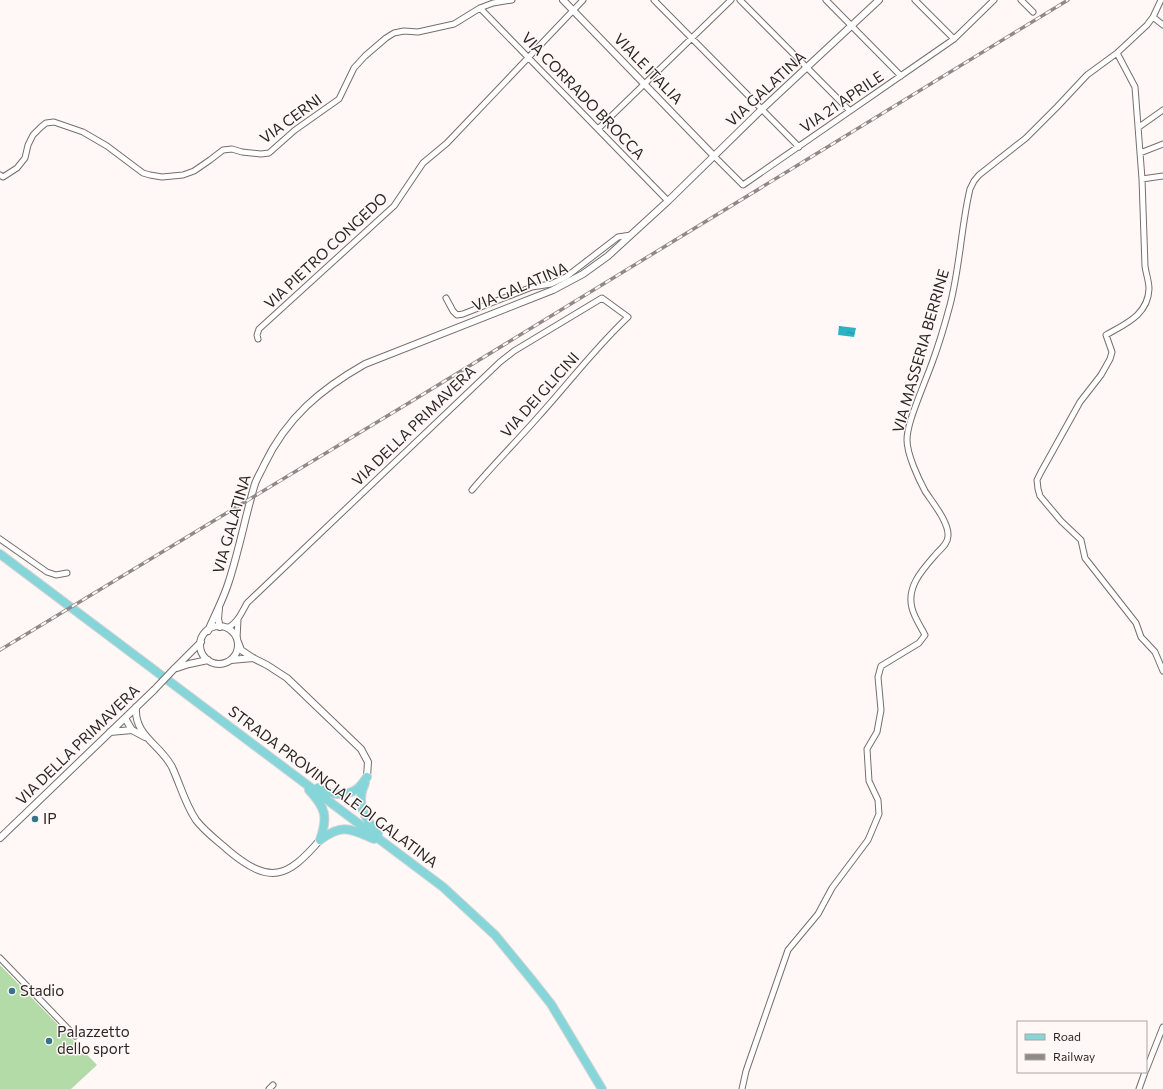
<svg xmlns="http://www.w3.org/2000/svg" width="1163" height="1089" viewBox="0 0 1163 1089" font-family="Commissioner,sans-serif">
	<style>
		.garden { fill: #b2dba8 }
		.water { fill: url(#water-ripples) }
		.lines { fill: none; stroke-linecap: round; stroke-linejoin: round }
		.minor-casing { stroke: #776e6b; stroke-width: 7 }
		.tertiary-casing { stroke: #776e6b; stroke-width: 8 }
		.primary-casing { stroke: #d5d4d4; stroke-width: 10 }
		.minor { stroke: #fff; stroke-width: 5 }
		.tertiary { stroke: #fff; stroke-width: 6 }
		.primary { stroke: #85d5d9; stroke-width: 8 }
		.rail-casing { stroke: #8f8a88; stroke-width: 3.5 }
		.rail { stroke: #fff8f6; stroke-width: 2; stroke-dasharray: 6; stroke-linecap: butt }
		.tertiary-bridge-casing { stroke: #776e6b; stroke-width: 8; stroke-linecap: butt }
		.tertiary-bridge { stroke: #fff; stroke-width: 6 }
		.poi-dot { fill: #36748a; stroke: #fff8f6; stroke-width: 1.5 }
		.labels { text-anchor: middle; stroke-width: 3; stroke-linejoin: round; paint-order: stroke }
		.street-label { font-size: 15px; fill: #2b2726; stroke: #fff8f6 }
		.poi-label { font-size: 15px; fill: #2b2726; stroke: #fff8f6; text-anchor: start }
	</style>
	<defs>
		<pattern id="water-ripples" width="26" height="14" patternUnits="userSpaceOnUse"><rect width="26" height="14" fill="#2ab3c4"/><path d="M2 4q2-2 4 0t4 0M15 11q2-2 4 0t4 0" fill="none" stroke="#24929f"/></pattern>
	</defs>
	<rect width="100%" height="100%" fill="#fff8f6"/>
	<path class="garden" d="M0,965L97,1065L71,1089H0Z"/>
	<path class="water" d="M839,326L856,328L854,337L838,335Z"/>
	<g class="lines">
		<defs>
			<path id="minor" d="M654,0L799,147
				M740,0L850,111
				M826,0L901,76
				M915,0L954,39
				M1021,0L1033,12
				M480,8L668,201
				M1153,17L1163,25
				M1117,53L1135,87L1142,179L1145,266C1146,274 1149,281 1149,289C1148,315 1125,324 1106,335L1112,352L1110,359L1101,375L1080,402L1041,472L1037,480L1038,489L1040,496L1061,521L1081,540L1085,558L1136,623L1141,637L1155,652L1163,671
				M1139,127L1163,110
				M598,129L731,0
				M1140,153L1163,144
				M714,156L743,185L954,39L994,0
				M0,175L3,177L17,168L25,158L28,145L33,135L41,127L46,123L54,122L83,132L107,146L143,173L150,175L162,177L183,175L194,171L210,160L223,150L232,149L242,152L261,154L269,153L295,130L339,99L354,68L365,56L386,38L394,33L404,31L418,32L454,24L480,8L493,3L512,0
				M1142,179L1163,176
				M446,298L453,311L457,315L463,314L532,287L551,284L566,277L618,237L631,235
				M258,339L257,335L259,329L394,206L423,163L447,143L583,0
				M0,539L47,572L56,575L67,573
				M227,628C237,624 242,612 247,603L500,362L514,351L602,298L628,317C595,348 568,384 538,417C516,442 493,465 472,490
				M237,639L238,619
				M0,958L75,1036
				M1146,1070L1163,1027
				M269,1089L273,1085
				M742,1089L746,1071L788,950L818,914L832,888L868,840L879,814L878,800L869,781L867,749L877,732L881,710L878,677L881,666L919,643L925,635C921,627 914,617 912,608C906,586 924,568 937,553C942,548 948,543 948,536C949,522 932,502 925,491C918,478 907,454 907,440C907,432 909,426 911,419C917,400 925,382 932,363C939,344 945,324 950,305C960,267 961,227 970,189L974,181L979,175L1026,138L1057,107L1087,75L1117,53L1147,25L1153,17L1161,0
				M1139,1089L1145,1072"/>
			<path id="tertiary" d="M563,0L714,156
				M219,608L218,619L220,627
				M200 645a19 19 0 1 1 38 0a19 19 0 1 1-38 0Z
				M208,631C215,614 224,598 229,581C239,550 245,518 254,487C256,479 261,472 264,465C287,417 321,389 365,364L553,290L583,274L608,256L668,201L762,109L879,0
				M238,642L241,650L253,658L267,665L287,678L361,749L368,762L367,777
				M231,660L253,658
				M177,668L189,664L208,660
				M174,669L201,642
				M136,707C134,736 160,744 172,767C180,784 185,804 196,820C205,832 218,841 229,851C270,885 287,878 320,840
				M125,718L132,730L145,737
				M110,732L132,730
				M0,838L154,690"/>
			<path id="primary" d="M0,554L443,887L495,935L532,980L551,1004L602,1089
				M365,783C355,804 365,818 378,834
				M318,788C330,794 344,798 357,789C361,786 364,781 367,777
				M309,790C326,808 328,817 320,840
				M320,840C343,823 350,829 374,839"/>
		</defs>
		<use href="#minor" class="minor-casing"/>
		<use href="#tertiary" class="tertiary-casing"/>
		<use href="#primary" class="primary-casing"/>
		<use href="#minor" class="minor"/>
		<use href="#tertiary" class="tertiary"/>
		<use href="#primary" class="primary"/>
		<defs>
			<path id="rail" d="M0,650L412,401L1068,0"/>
		</defs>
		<use href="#rail" class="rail-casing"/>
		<use href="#rail" class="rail"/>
		<defs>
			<path id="tertiary-bridge" d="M154,690L174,669"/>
		</defs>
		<use href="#tertiary-bridge" class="tertiary-bridge-casing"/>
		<use href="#tertiary-bridge" class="tertiary-bridge"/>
	</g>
	<g class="poi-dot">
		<circle cx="35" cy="819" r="4"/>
		<circle cx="12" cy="991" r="4"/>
		<circle cx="49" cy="1041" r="4"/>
	</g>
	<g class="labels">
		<g class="street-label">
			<text transform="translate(648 69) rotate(46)" y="5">VIALE ITALIA</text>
			<text transform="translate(766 89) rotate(-43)" y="5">VIA GALATINA</text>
			<text transform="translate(583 96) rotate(46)" y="5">VIA CORRADO BROCCA</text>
			<text transform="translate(842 102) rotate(-34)" y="5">VIA 21 APRILE</text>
			<text transform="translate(291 119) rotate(-36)" y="5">VIA CERNI</text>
			<text transform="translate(326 251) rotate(-43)" y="5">VIA PIETRO CONGEDO</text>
			<text transform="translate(520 287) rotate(-23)" y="5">VIA GALATINA</text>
			<text transform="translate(921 351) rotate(-74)" y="5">VIA MASSERIA BERRINE</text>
			<text transform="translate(540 395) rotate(-48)" y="5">VIA DEI GLICINI</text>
			<text transform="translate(414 426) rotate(-44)" y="5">VIA DELLA PRIMAVERA</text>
			<text transform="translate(232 524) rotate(-74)" y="5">VIA GALATINA</text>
			<text transform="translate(78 745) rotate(-44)" y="5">VIA DELLA PRIMAVERA</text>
			<text transform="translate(333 787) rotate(37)" y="5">STRADA PROVINCIALE DI GALATINA</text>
		</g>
		<g class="poi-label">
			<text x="43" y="824">IP</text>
			<text x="20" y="996">Stadio</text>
			<text x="57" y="1037">Palazzetto<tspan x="57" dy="17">dello sport</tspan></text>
		</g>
	</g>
	<rect x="1017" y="1021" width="130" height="52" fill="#fff8f6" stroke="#aaa4a3"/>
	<rect x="1025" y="1034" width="20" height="6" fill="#85d5d9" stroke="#aaa4a3"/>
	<text x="1053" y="1041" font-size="12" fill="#2b2726">Road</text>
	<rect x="1025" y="1054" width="20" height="6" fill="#8f8a88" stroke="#aaa4a3"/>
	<text x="1053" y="1061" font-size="12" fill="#2b2726">Railway</text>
</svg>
